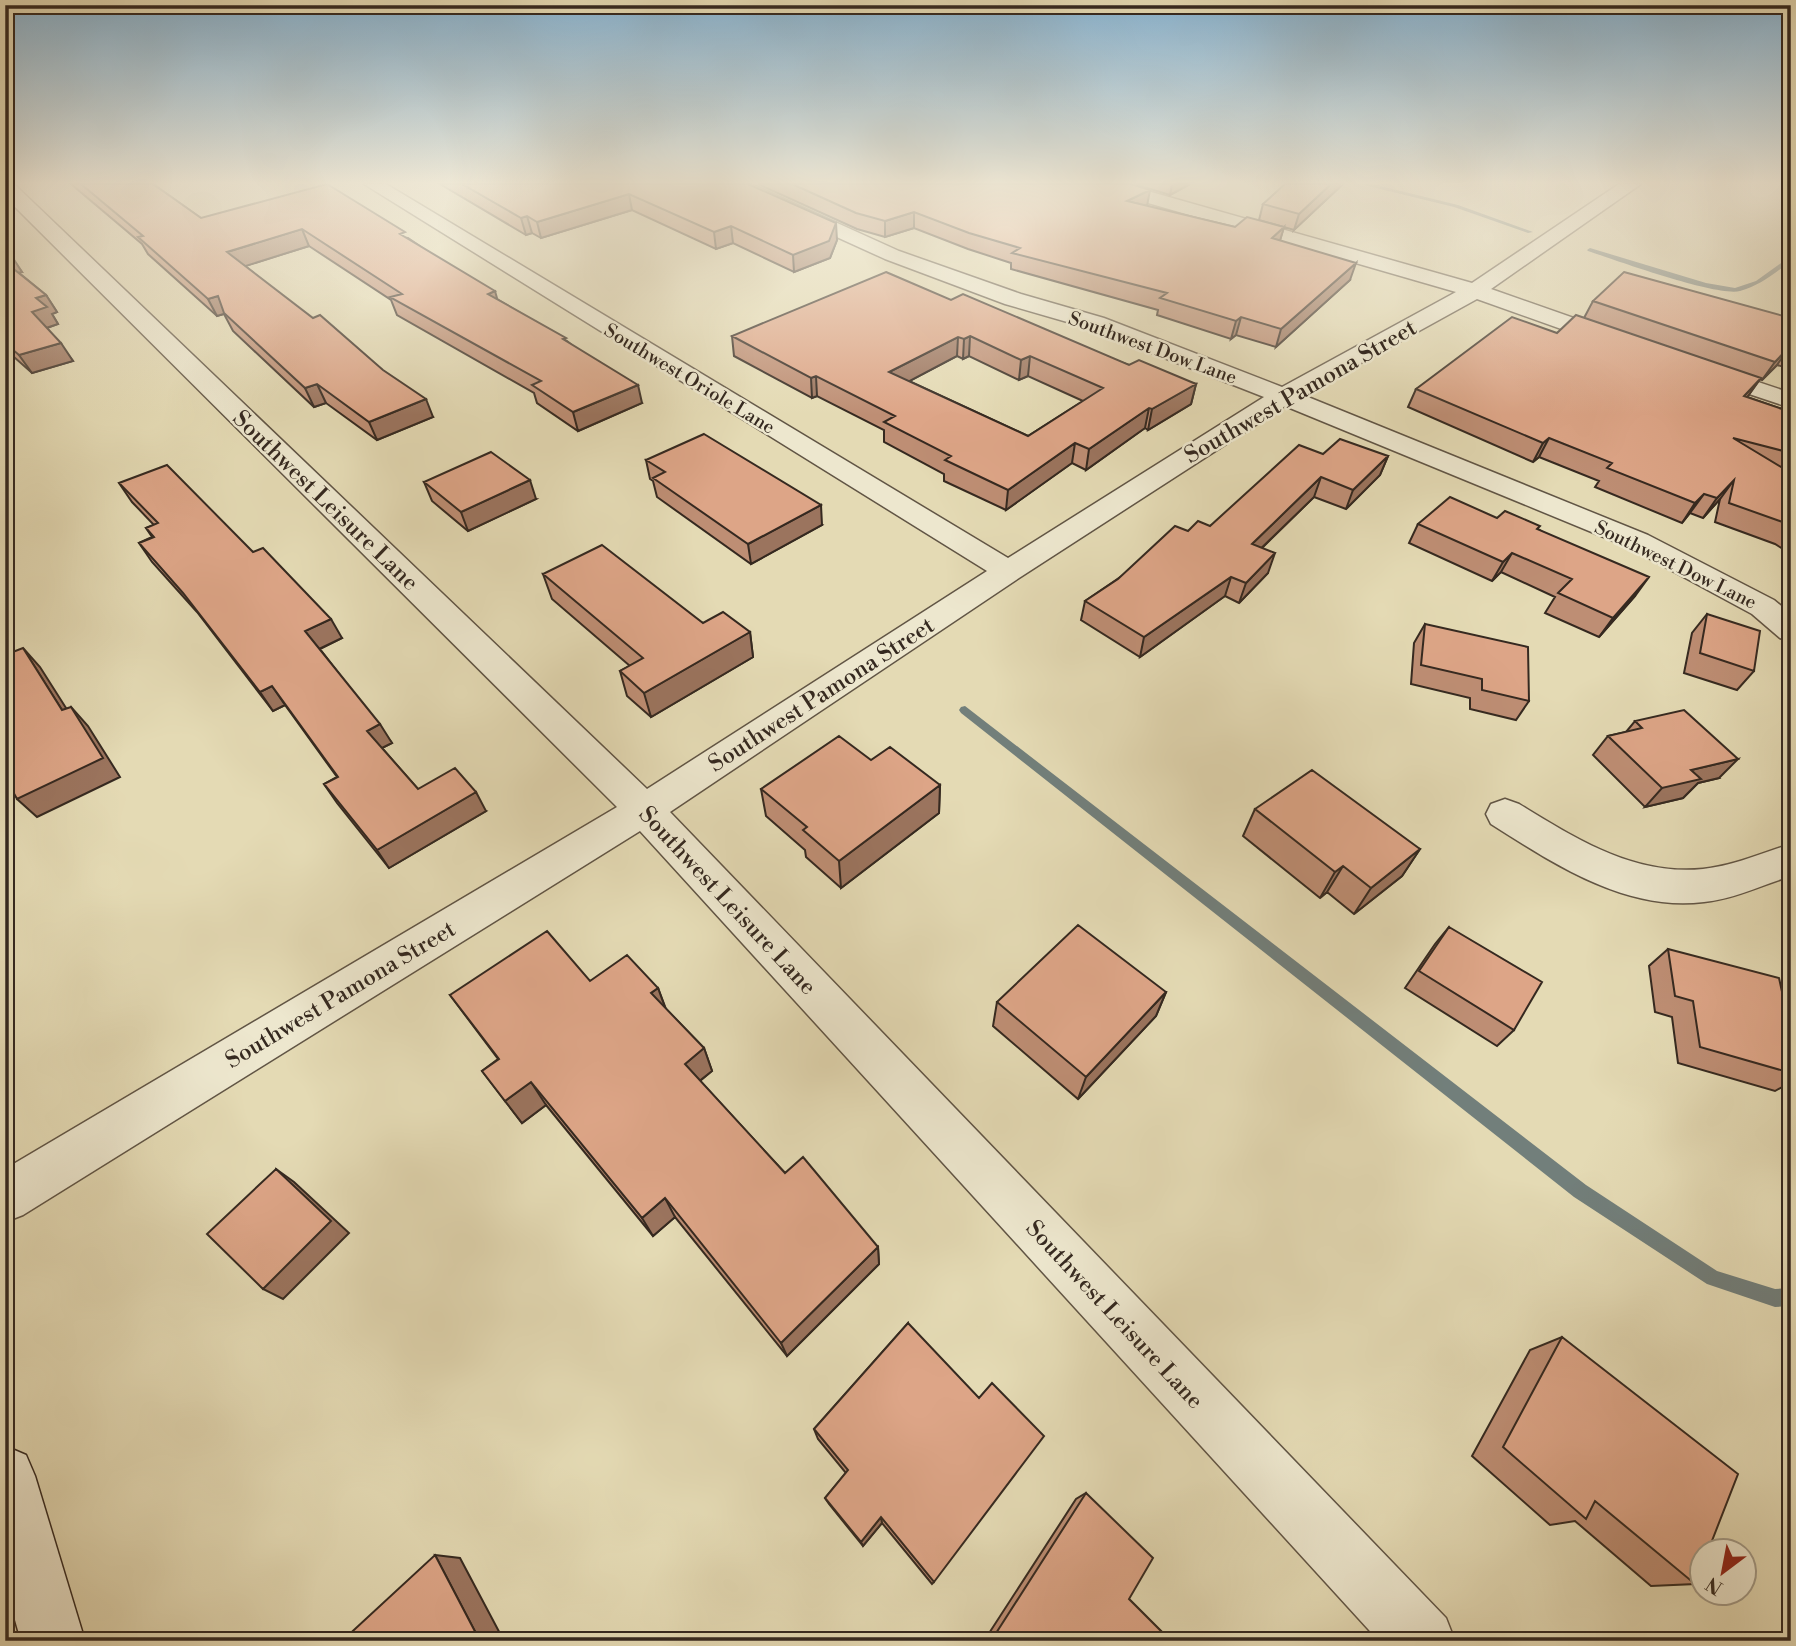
<svg xmlns="http://www.w3.org/2000/svg" width="1796" height="1646" viewBox="0 0 1796 1646" font-family="'Libre Bodoni',serif">
	<style>
		.lines { fill: none; stroke-linecap: round; stroke-linejoin: round }
		.stream { fill: #727f7b; fill-rule: evenodd }
		.street-casing { stroke: #615545; stroke-width: 3 }
		.secondary-casing { stroke: #352920; stroke-width: 3 }
		.street { fill: #ede7ce; fill-rule: evenodd }
		.secondary { fill: #ede7ce; fill-rule: evenodd }
		.wall { fill: #be8e74; stroke: #352920; stroke-width: 2; fill-rule: evenodd }
		.shaded-wall { fill: #9b745e; stroke: #352920; stroke-width: 2 }
		.building { fill: #dda587; stroke: #352920; stroke-width: 2; fill-rule: evenodd }
		.labels { text-anchor: middle; stroke-width: 5; stroke-linejoin: round; paint-order: stroke }
		.far-street-label { font-size: 19px; fill: #352920; stroke: #ede7ce }
		.street-label { font-size: 23px; fill: #352920; stroke: #ede7ce }
	</style>
	<rect width="100%" height="100%" fill="#e4dab4"/>
	<filter id="stains"><feTurbulence type="fractalNoise" baseFrequency=".00286" numOctaves="4"/><feColorMatrix values="0 0 0 0 .2 0 0 0 0 .09 0 0 0 0 .02 0 0 0 .5 -.17"/></filter>
	<radialGradient id="worn" r=".72"><stop offset=".6" stop-color="#630" stop-opacity="0"/><stop offset="1" stop-color="#630" stop-opacity=".3"/></radialGradient>
	<g class="lines">
		<path class="stream" d="M1360,184H1372L1458,205L1533,232L1528,233L1454,207Z
			M1590,248L1706,283L1735,288L1756,281L1791,256V261C1775,273 1759,286 1740,291C1717,297 1615,260 1588,251L1587,250Z
			M965,706L1586,1185L1717,1271L1775,1289L1791,1288V1306L1775,1307L1707,1284L1574,1197L961,713L959,710L961,707Z"/>
		<defs>
			<path id="street" d="M5,184H14L647,789L987,571L364,184H386L1008,558L1264,397L1088,328L1005,304L885,259L729,188L726,184H751L899,251L1021,294L1104,318L1282,387L1456,292L1096,188L1093,184H1123L1472,283L1619,184H1641L1491,289L1625,336L1629,341L1625,346H1609L1477,299L1303,395L1648,535L1774,600L1791,614V642L1780,638L1752,614L1628,547L1285,406L1019,578L670,812L1446,1618L1455,1641H1379L640,831L23,1215L5,1222V1169L617,807L5,197Z
				M1704,364L1791,393V408L1695,376L1692,371L1695,366Z
				M1505,799L1519,804C1575,838 1633,876 1703,869C1733,866 1762,853 1791,844V876C1762,885 1734,899 1704,902C1626,912 1554,864 1491,824L1486,814L1491,804Z"/>
			<path id="secondary" d="M5,1446L26,1455L35,1476L85,1641H21L5,1585Z"/>
		</defs>
		<use href="#street" class="street-casing"/>
		<use href="#secondary" class="secondary-casing"/>
		<use href="#street" class="street"/>
		<use href="#secondary" class="secondary"/>
	</g>
	<path class="wall" d="M71,184H153L201,218L408,238L497,299L567,341L642,403L578,431L537,403L534,393L397,315L391,300L309,246L245,266L433,417L377,440L326,403L314,407L233,331L224,314L217,316L148,254L142,244Z
		M440,184H748L837,240L830,258L794,272L733,243L716,249L632,210L541,238L532,233L526,235Z
		M758,184H1131L1147,206L1235,227H1284L1280,240L1350,280L1276,347L1236,335L1231,339L1157,315L1158,310L1011,269V263L968,249L914,228L885,237L857,229Z
		M1134,184H1190L1170,195Z
		M1343,184L1294,230L1259,220L1263,204Z
		M5,248L22,272H18L46,295L57,312L52,314L58,324L47,328L73,361L32,373L5,349Z
		M951,300L1129,365L1196,384L1191,404L1148,430L1145,428L1086,470L1072,463L1006,510L944,481V474L884,442V430L817,396L812,398L734,356L732,336ZM957,356L963,359L969,356L1019,380L1028,376L1083,401L1028,436L909,381Z
		M1593,301L1791,318V369L1777,365L1762,380L1760,379L1747,397L1791,412V554L1775,544L1715,522L1720,499L1703,518L1690,513L1682,523L1595,487L1599,481L1539,457L1533,462L1408,407L1416,389L1557,333L1584,318Z
		M1323,454L1388,456L1380,475L1346,509L1314,497L1262,548L1268,573L1239,603L1225,596L1140,657L1081,620L1085,601L1188,531L1210,526Z
		M646,460L822,525L751,564L657,497L653,481L650,479Z
		M424,482L536,499L468,531L432,501Z
		M119,483L253,552L342,638L320,649L392,743L382,748L418,789L486,811L389,868L337,803L324,784L337,777L285,705L273,711L197,612L152,562L139,543L152,537L146,528L154,525L132,502Z
		M1497,518L1538,529L1635,596L1599,637L1545,613L1555,597L1501,572L1492,581L1409,543L1418,524Z
		M543,574L703,623L750,632L753,657L651,717L627,696L620,671L630,666L552,599Z
		M1707,614L1754,671L1737,690L1684,673L1692,633Z
		M1425,624L1529,701L1516,720L1470,709V698L1411,684L1414,643Z
		M1635,721L1719,778L1698,783L1683,798L1645,807L1593,755L1608,736L1626,732Z
		M871,760L940,785L939,813L841,888L806,857L805,850L766,816L761,789Z
		M1255,809L1420,849L1402,876L1354,914L1327,892L1320,898L1243,836Z
		M1449,927L1514,1030L1497,1046L1405,988L1435,944Z
		M1668,949L1791,1033V1082L1775,1091L1678,1063L1672,1017L1655,1012L1649,966Z
		M590,981L658,988L666,1009L704,1048L712,1071L700,1081L785,1173L878,1247L879,1264L787,1356L675,1217L653,1236L546,1105L522,1123L482,1071L498,1059L450,995Z
		M1166,992L1156,1016L1078,1099L993,1026L997,1002Z
		M908,1323L934,1582L932,1584L882,1523L863,1546L829,1504L825,1498L846,1473L818,1439L814,1429Z
		M1562,1337L1695,1584L1651,1586L1575,1521L1550,1525L1472,1456L1530,1350Z
		M1086,1493L1129,1599L1171,1641H984L1076,1499Z"/>
	<path class="shaded-wall" d="M1172,184H1190L1170,195Z
		M1331,184H1343L1294,230L1299,214Z
		M1150,190L1147,206L1127,201Z
		M629,194L632,210L541,238L537,222Z
		M914,212V228L885,237V221Z
		M527,216L532,233L526,235L521,218Z
		M836,223L837,240L830,258L794,272L793,255Z
		M731,226L733,243L716,249L714,232Z
		M1284,227L1279,244L1272,238Z
		M302,229L309,246L236,269L227,252Z
		M11,255L22,272L11,274L5,265V256Z
		M1356,263L1350,280L1276,347L1281,329Z
		M495,291L500,309L488,294Z
		M46,295L57,312L52,314L58,324L43,329L32,312L36,298Z
		M218,296L227,313L217,316L208,299Z
		M1241,317L1236,335L1231,339L1236,321Z
		M970,336L969,356L963,359L964,339Z
		M958,337L957,356L889,392V372Z
		M61,343L73,361L32,373L19,355Z
		M1790,346L1777,365L1762,380L1775,362Z
		M1030,356L1028,376L1019,380L1021,360Z
		M816,376L817,396L812,398L811,378Z
		M1761,378L1748,396L1731,415L1744,396Z
		M317,384L326,403L314,407L305,388Z
		M1196,384L1191,404L1148,430L1152,409Z
		M638,385L642,403L578,431L573,412Z
		M426,399L433,417L377,440L369,422Z
		M1149,408L1145,428L1086,470L1089,449Z
		M1549,438L1539,457L1533,462L1543,443Z
		M1075,443L1072,463L1006,510L1008,490Z
		M1388,456L1380,475L1346,509L1353,490Z
		M1321,477L1314,497L1246,563L1252,544Z
		M530,480L536,499L468,531L461,512Z
		M1734,480L1720,499L1703,518L1717,498Z
		M1704,494L1690,513L1682,523L1695,503Z
		M821,505L822,525L751,564L748,544Z
		M1275,553L1268,573L1239,603L1246,583Z
		M1512,553L1501,572L1492,581L1503,562Z
		M1231,577L1225,596L1140,657L1144,637Z
		M1649,577L1635,596L1599,637L1613,618Z
		M331,619L342,638L317,650L305,631Z
		M750,632L753,657L651,717L644,693Z
		M23,648L40,667L80,730L62,710Z
		M272,686L285,705L273,711L260,692Z
		M71,707L88,726L120,777L37,817L17,799Z
		M380,724L392,743L378,750L367,731Z
		M1738,759L1719,778L1698,783L1683,798L1645,807L1662,788L1691,770Z
		M5,772L20,786L5,793Z
		M940,785L939,813L841,888L839,861Z
		M476,792L486,811L389,868L377,850Z
		M1420,849L1402,876L1354,914L1371,888Z
		M1343,866L1327,892L1320,898L1335,872Z
		M658,988L667,1013L651,993Z
		M1166,992L1156,1016L1078,1099L1086,1077Z
		M704,1048L712,1071L693,1086L685,1064Z
		M531,1082L546,1105L522,1123L505,1101Z
		M276,1169L294,1182L349,1233L283,1299L263,1289Z
		M665,1198L675,1217L653,1236L642,1218Z
		M878,1247L879,1264L787,1356L781,1343Z
		M881,1517L882,1523L863,1546L861,1542Z
		M435,1555L460,1558L504,1641H480Z"/>
	<path class="building" d="M81,184H153L201,218L327,184L405,232L400,234L495,291L488,294L566,338L563,339L638,385L573,412L532,385L541,381L390,297L402,294L302,229L227,252L313,318L320,315L383,370L426,399L369,422L317,384L305,388L224,313L218,296L208,299L138,237L143,236Z
		M462,184H748L836,223L829,241L793,255L731,226L714,232L629,194L537,222L527,216L521,218Z
		M792,184H1131L1150,190L1127,201L1235,227L1247,217L1284,227L1272,238L1356,263L1281,329L1241,317L1236,321L1160,298L1167,293L1012,253L1020,248L969,233L914,212L885,221L856,213Z
		M1285,184H1331L1299,214L1263,204Z
		M5,248L11,255L5,256Z
		M5,262L46,295L36,298L47,307L32,312L61,343L19,355L5,343Z
		M886,272L951,300L963,294L1129,365L1139,360L1196,384L1152,409L1149,408L1089,449L1075,443L1008,490L945,460L951,456L884,422L895,416L816,376L811,378L732,336ZM970,336L1021,360L1030,356L1103,388L1028,436L889,372L958,337L964,339Z
		M1624,272L1791,318V347L1790,346L1775,362L1593,301Z
		M1576,315L1761,378L1744,396L1791,412V453L1733,438L1791,473V525L1729,503L1734,480L1717,498L1704,494L1695,503L1607,468L1612,463L1549,438L1543,443L1416,389L1512,317L1557,333Z
		M704,434L821,505L748,544L653,478L665,472L646,460Z
		M1340,439L1388,456L1353,490L1321,477L1252,544L1275,553L1246,583L1231,577L1144,637L1085,601L1118,579L1175,526L1188,531L1198,521L1210,526L1299,445L1323,454Z
		M491,452L530,480L461,512L424,482Z
		M167,465L253,552L263,548L331,619L305,631L380,724L367,731L418,789L455,768L476,792L377,850L324,784L338,777L272,686L260,692L183,593L139,543L154,537L146,528L158,523L119,483Z
		M1450,497L1497,518L1505,511L1540,526L1537,529L1649,577L1613,618L1558,593L1572,579L1512,553L1503,562L1418,524Z
		M602,545L703,623L723,612L750,632L644,693L620,671L643,658L543,574Z
		M1707,614L1760,631L1754,671L1700,653Z
		M1425,624L1528,647L1529,701L1482,690V679L1421,665Z
		M23,648L62,710L71,707L103,758L17,799L5,777V655Z
		M1684,710L1738,759L1691,770L1701,779L1662,788L1608,736L1642,728L1635,721Z
		M839,736L871,760L890,747L940,785L839,861L803,830L807,827L761,789Z
		M1312,770L1420,849L1371,888L1343,866L1335,872L1255,809Z
		M1078,925L1166,992L1086,1077L997,1002Z
		M1449,927L1542,982L1514,1030L1419,971Z
		M547,931L590,981L627,955L658,988L651,993L704,1048L685,1064L785,1173L803,1157L878,1247L781,1343L665,1198L642,1218L531,1082L505,1101L482,1071L499,1059L450,995Z
		M1668,949L1779,978L1791,1033V1073L1700,1047L1693,1001L1675,996Z
		M276,1169L331,1221L263,1289L207,1234Z
		M908,1323L979,1398L992,1383L1044,1436L934,1582L881,1517L861,1542L825,1498L848,1470L814,1429Z
		M1562,1337L1738,1474L1708,1551H1702V1568L1695,1584L1595,1501L1586,1519L1503,1447Z
		M1086,1493L1153,1558L1129,1599L1171,1641H991Z
		M435,1555L480,1641H342Z"/>
	<linearGradient id="sky" x2="0" y2="1"><stop stop-color="#89b6d5"/><stop offset="0.44" stop-color="#f3eedd"/><stop offset="1" stop-color="#f3eedd" stop-opacity="0"/></linearGradient>
	<rect width="1796" height="415" fill="url(#sky)"/>
	<g class="labels">
		<g class="far-street-label">
			<text transform="translate(1153 347) rotate(20)" y="7">Southwest Dow Lane</text>
			<text transform="translate(690 378) rotate(31)" y="7">Southwest Oriole Lane</text>
			<text transform="translate(1676 564) rotate(26)" y="7">Southwest Dow Lane</text>
		</g>
		<g class="street-label">
			<text transform="translate(1300 391) rotate(-30)" y="8">Southwest Pamona Street</text>
			<text transform="translate(326 500) rotate(44)" y="8">Southwest Leisure Lane</text>
			<text transform="translate(821 694) rotate(-33)" y="8">Southwest Pamona Street</text>
			<text transform="translate(728 900) rotate(47)" y="8">Southwest Leisure Lane</text>
			<text transform="translate(340 994) rotate(-31)" y="8">Southwest Pamona Street</text>
			<text transform="translate(1115 1314) rotate(47)" y="8">Southwest Leisure Lane</text>
		</g>
	</g>
	<rect width="1796" height="1646" fill="none" stroke="#e4dab4" stroke-width="28"/>
	<rect x="7" y="7" width="1782" height="1632" fill="none" stroke="#352920" stroke-width="3.5"/>
	<rect x="14" y="14" width="1768" height="1618" fill="none" stroke="#352920" stroke-width="2"/>
	<g transform="translate(1723 1572) rotate(212)"><circle r="33" fill="#ede7ce" stroke="#a39b88" stroke-width="2"/>
	<path d="M0-5L12 26L0 18L-12 26Z" fill="#8f2418"/>
	<text y="-10" font-size="19" font-weight="bold" text-anchor="middle" fill="#352920">N</text>
	</g>
	<rect width="100%" height="100%" filter="url(#stains)"/>
	<rect width="100%" height="100%" fill="url(#worn)"/>
</svg>
